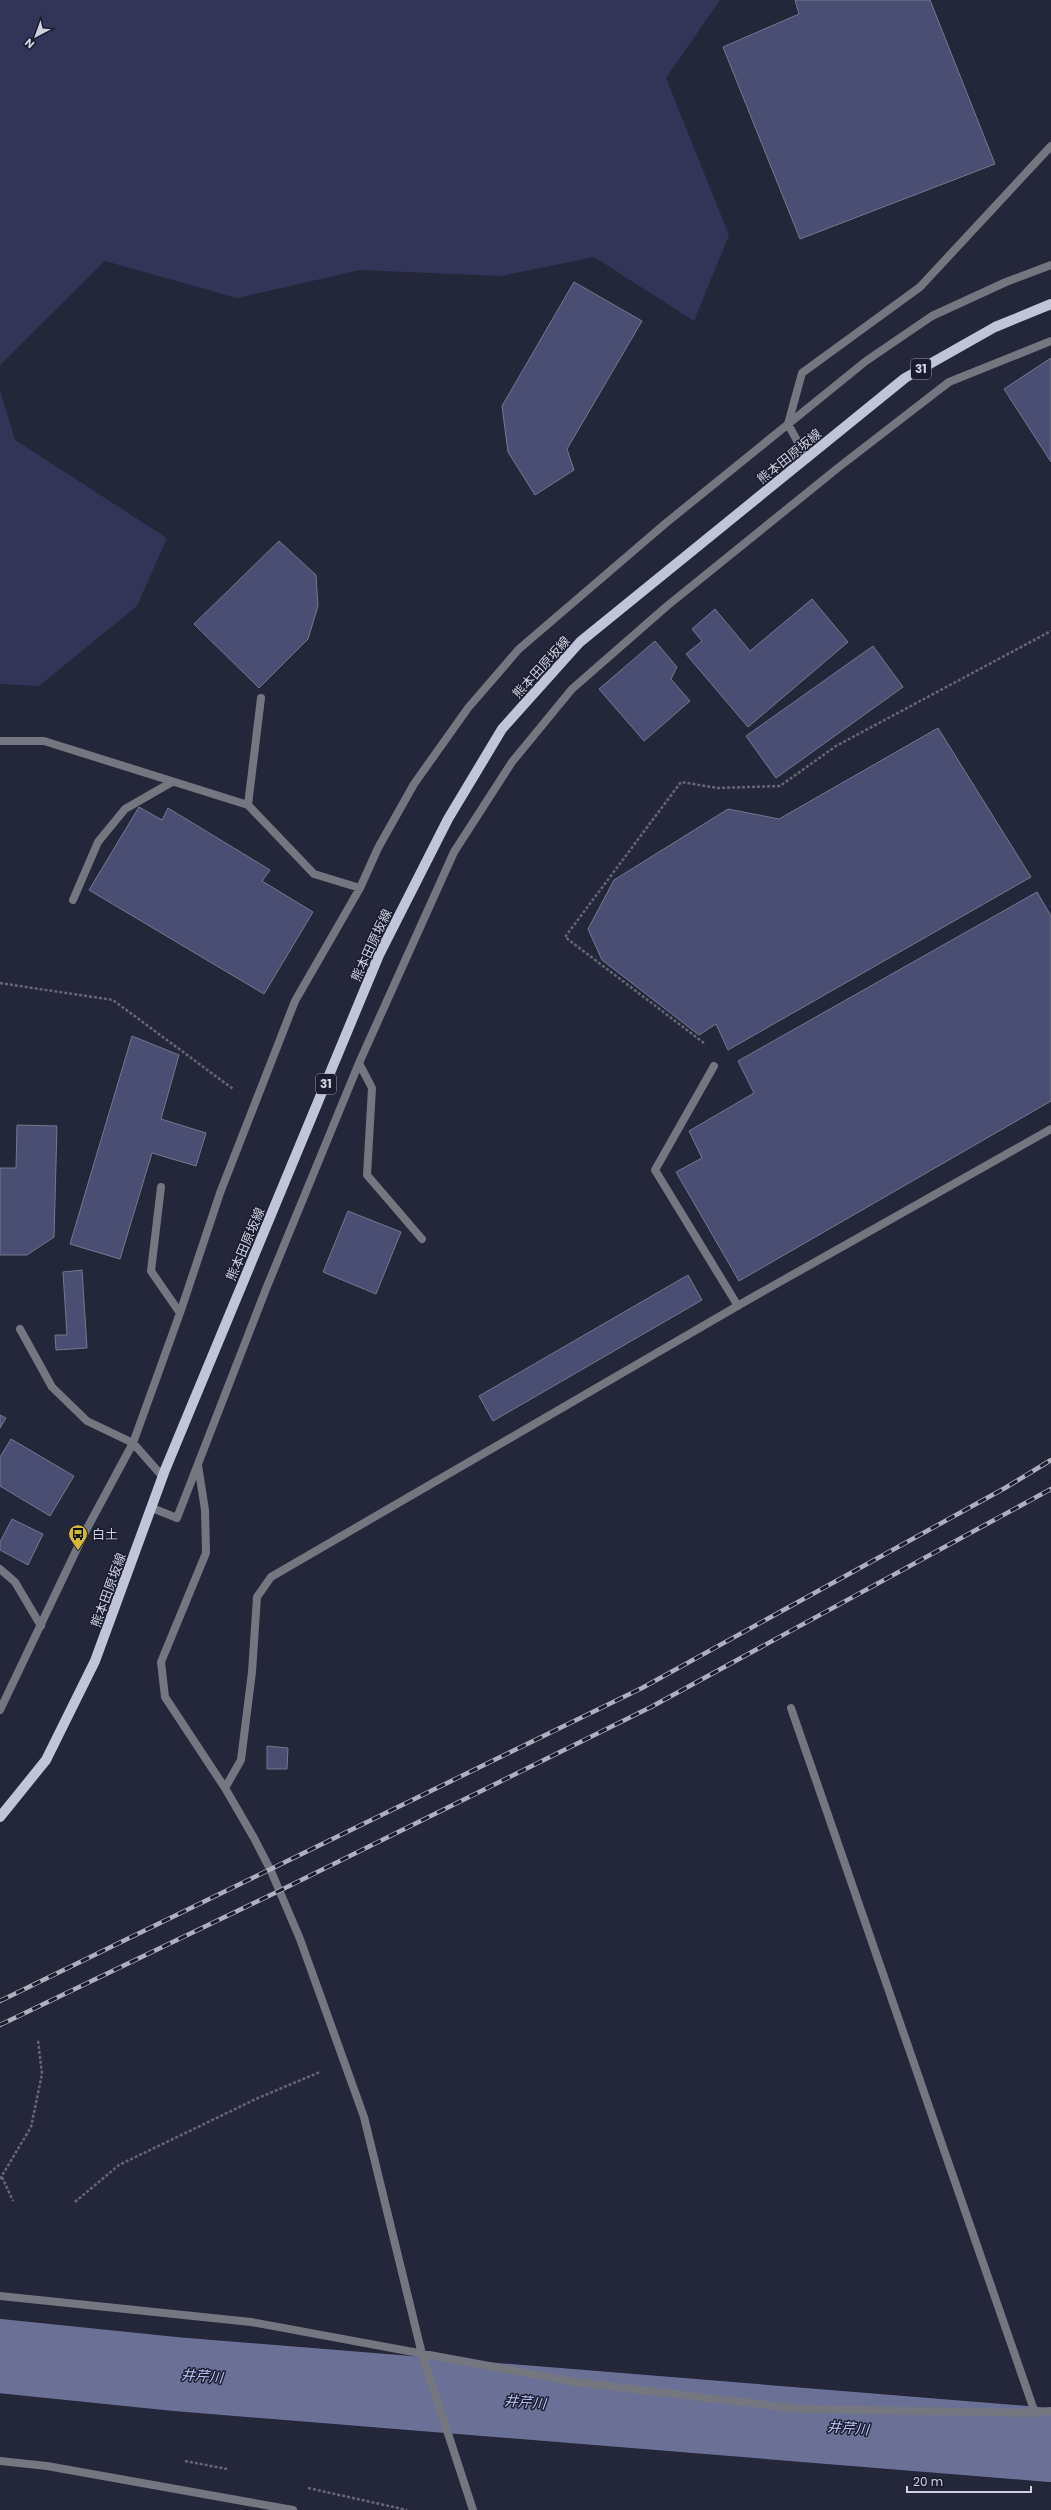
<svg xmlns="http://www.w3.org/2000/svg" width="1051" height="2510" viewBox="0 0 1051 2510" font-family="Poppins,'Noto Sans JP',sans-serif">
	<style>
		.green { fill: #323558 }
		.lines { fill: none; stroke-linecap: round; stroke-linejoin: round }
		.river { stroke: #6b7097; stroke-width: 74 }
		.building { fill: #494e72; stroke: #757990 }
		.path { stroke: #656777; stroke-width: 2.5; stroke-dasharray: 3 2; stroke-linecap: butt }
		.street { stroke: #747680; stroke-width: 8 }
		.primary { stroke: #c1c5da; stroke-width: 10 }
		.rail-casing { stroke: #aeb0be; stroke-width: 4.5 }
		.rail { stroke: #1a1c2f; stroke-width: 3; stroke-dasharray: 9; stroke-linecap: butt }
		.labels { text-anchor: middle; stroke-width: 3; stroke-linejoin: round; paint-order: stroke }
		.shield { fill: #1a1c2f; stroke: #999baa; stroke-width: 1 }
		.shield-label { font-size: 12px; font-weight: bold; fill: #cfd1de }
		.street-label { font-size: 13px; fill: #cfd1de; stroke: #1a1c2f }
		.poi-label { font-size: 13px; fill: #cfd1de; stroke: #1a1c2f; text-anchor: start }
		.water-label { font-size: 14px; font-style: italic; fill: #bec6f9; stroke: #1a1c2f }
	</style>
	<rect width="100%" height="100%" fill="#242639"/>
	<path class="green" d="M0,0H720L666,78L729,235L694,321L594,257L500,276L360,270L237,298L105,261L0,365Z
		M0,390L15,440L167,538L137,606L39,686L0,684Z"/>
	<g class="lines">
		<path class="river" d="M0,2356L175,2374L1051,2445"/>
	</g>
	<path class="building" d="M795,0H930L995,164L800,239L723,47L799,14Z
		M574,282L642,321L567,449L574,470L535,495L508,452L502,406Z
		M1051,358V462L1004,389Z
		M279,541L316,575L318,606L308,639L259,688L194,624Z
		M812,599L848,642L748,727L686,654L702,641L692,629L715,609L750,651Z
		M655,641L677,667L671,679L690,701L644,741L599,689Z
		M873,646L903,687L776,778L746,736Z
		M938,728L1031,877L728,1050L716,1024L699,1035L602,960L588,929L614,880L728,809L779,819Z
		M139,807L162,820L168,808L270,870L262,881L313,912L264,994L89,890Z
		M1037,892L1051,916V1101L739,1281L676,1172L702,1158L689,1131L754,1093L738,1061Z
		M132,1036L179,1055L161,1119L206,1133L196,1166L152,1153L120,1259L70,1244Z
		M17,1125L57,1126L54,1237L27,1255H0V1168H16Z
		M348,1211L401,1232L376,1294L323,1272Z
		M82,1270L87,1348L56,1350L55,1335H67L63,1272Z
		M688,1275L702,1300L493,1421L479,1396Z
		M0,1415L6,1418L0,1428Z
		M11,1439L74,1476L50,1516L0,1486V1457Z
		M12,1519L43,1534L28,1565L0,1550V1542Z
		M267,1746L288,1748L287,1769H267Z"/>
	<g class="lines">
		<path class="path" d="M0,983L113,1000L233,1089
			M704,1043L565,937L681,782L718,788L780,786L836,746L1051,631
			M2,2177L13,2201
			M0,2179L31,2127L42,2074L38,2040
			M75,2202L119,2165L258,2098L320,2072
			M185,2461L227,2469
			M308,2488L407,2510"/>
		<path class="street" d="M807,459L788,424L802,373L920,287L1051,146
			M0,741H44L248,805L314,874L360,888
			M248,805L261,698
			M73,900L98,842L125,809L172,782
			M359,1063L372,1088L367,1175L422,1239
			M714,1066L655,1170L738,1306
			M180,1313L220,1193L295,1001L360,888L378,848L414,784L468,708L519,649L666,523L866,361L932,316L1006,282L1051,265
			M20,1329L52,1387L87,1421L133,1443L180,1313L151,1271L161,1187
			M198,1465L205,1510L206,1553L161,1662L165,1697L225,1788L254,1838L271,1871L300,1939L364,2117L422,2354L473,2510
			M152,1508L177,1518L266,1289L359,1063L454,852L512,762L572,689L667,606L839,467L949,382L1051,341
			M0,1569L15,1582L41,1626
			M791,1708L1035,2413
			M0,1710L84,1534L133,1443L163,1477
			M225,1788L241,1760L252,1672L257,1597L271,1577L746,1301L1051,1129
			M0,2296L251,2322L576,2382L799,2409L1035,2413L1051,2411
			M0,2461L47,2466L293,2510"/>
		<path class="primary" d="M0,1817L46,1760L95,1661L165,1470L379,955L448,819L502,729L580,642L905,378L995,327L1051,304"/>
		<defs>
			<path id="rail" d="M0,2001L642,1688L1005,1488L1051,1460
				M0,2025L279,1891L651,1707L1051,1489"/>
		</defs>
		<use href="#rail" class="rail-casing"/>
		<use href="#rail" class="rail"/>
	</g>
	<defs>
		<symbol id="bus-pin" viewBox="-11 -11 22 30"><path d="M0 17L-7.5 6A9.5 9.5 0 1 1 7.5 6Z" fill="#d0b837" stroke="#1a1c2f"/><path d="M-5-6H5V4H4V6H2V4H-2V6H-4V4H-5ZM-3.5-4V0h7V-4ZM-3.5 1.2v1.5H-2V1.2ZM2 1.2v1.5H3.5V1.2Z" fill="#111"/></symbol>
	</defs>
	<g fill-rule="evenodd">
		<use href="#bus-pin" x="67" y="1523" width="22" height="30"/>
	</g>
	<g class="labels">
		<g class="shield">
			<rect x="911" y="359" width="20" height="20" rx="3"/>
			<rect x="316" y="1074" width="20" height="20" rx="3"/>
		</g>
		<g class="shield-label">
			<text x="921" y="373">31</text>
			<text x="326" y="1088">31</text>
		</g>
		<g class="street-label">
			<text transform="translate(789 456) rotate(-39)" y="5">熊本田原坂線</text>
			<text transform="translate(541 667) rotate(-48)" y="5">熊本田原坂線</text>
			<text transform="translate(371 945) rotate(-65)" y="5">熊本田原坂線</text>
			<text transform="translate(245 1244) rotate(-67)" y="5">熊本田原坂線</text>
			<text transform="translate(108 1590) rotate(-70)" y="5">熊本田原坂線</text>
		</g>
		<g class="poi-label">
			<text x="92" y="1539">白土</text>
		</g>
		<g class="water-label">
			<text transform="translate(202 2376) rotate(5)" y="5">井芹川</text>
			<text transform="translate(525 2402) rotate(5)" y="5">井芹川</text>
			<text transform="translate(848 2428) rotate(5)" y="5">井芹川</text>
		</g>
	</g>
	<g transform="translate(36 36) rotate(221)" stroke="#1a1c2f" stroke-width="3" paint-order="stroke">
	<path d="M0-3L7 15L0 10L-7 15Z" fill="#cfd1de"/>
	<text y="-6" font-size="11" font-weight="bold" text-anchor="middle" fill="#cfd1de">N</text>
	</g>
	<path d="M907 2486v6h124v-6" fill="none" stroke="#cfd1de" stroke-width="2"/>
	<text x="913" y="2486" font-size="12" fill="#cfd1de" stroke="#1a1c2f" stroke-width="3" paint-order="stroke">20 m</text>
</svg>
